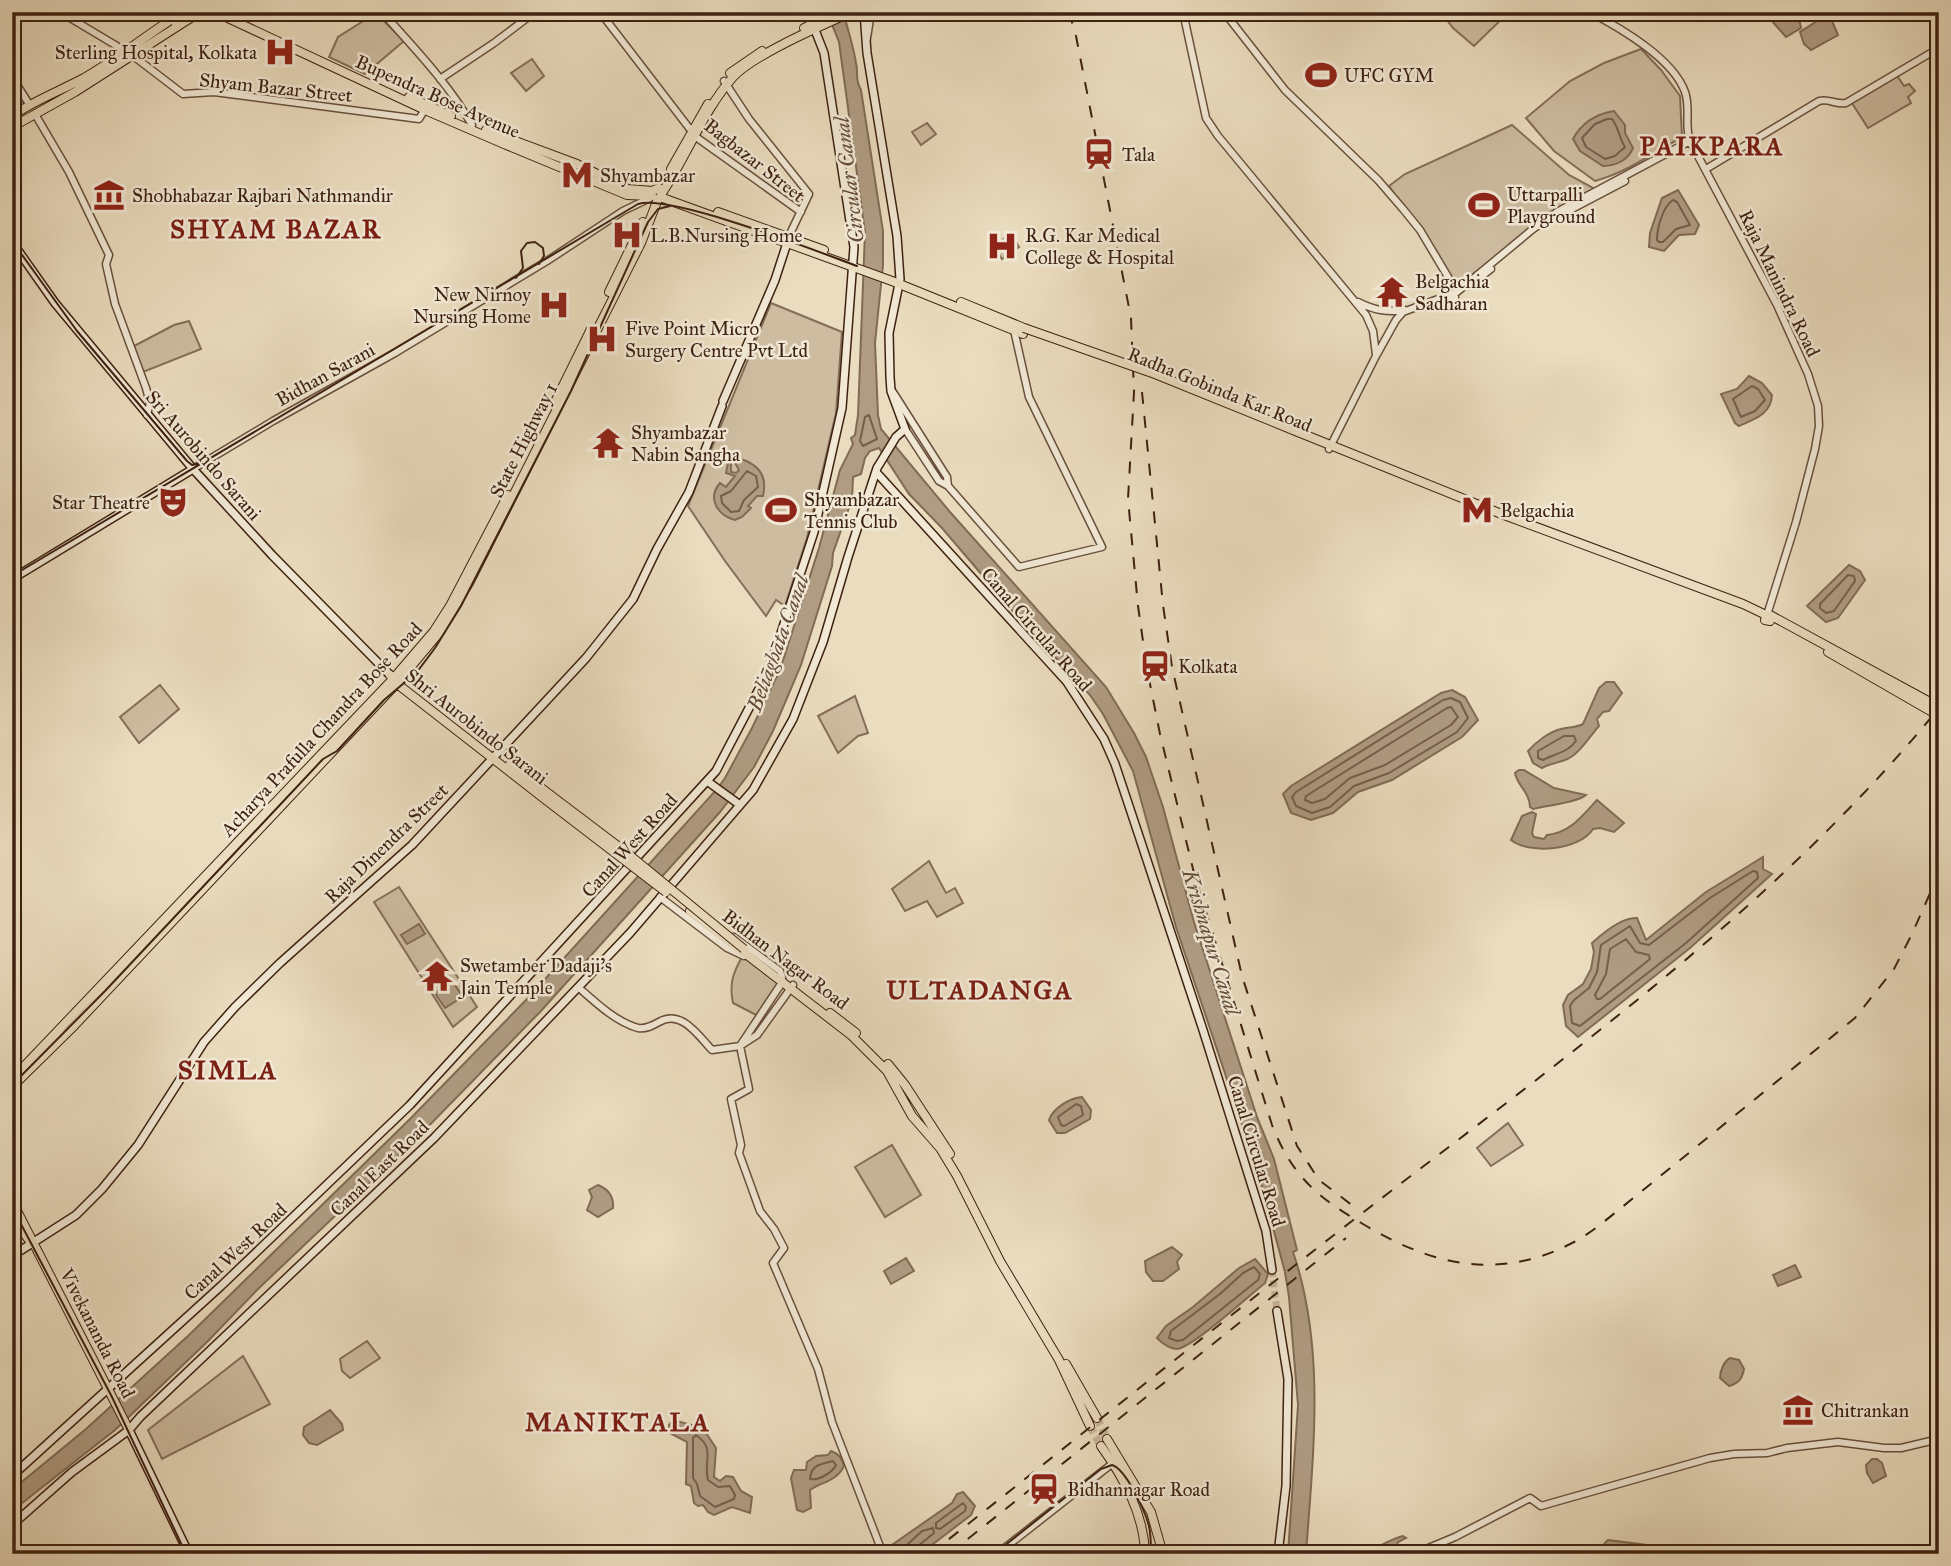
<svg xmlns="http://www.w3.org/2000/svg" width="1951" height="1566" viewBox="0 0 1951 1566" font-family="'IM FELL Great Primer',serif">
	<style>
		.green { fill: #cdbca0; stroke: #856e58; stroke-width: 2 }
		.water { fill: #af9c83; stroke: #816b55; stroke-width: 2 }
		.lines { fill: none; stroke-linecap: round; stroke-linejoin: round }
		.shore { stroke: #765e4a; stroke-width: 2 }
		.secondary-tunnel { stroke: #c7b79b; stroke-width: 7; stroke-dasharray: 7 3.5; stroke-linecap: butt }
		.primary-tunnel { stroke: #c7b79b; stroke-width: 8; stroke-dasharray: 8 4; stroke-linecap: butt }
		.tertiary-casing { stroke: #68503c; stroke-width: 9 }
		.secondary-casing { stroke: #3d2110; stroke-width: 10 }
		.primary-casing { stroke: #3d2110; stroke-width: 10 }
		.tertiary { stroke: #f1e8d5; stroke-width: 6 }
		.secondary { stroke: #f1e8d5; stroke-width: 7 }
		.primary { stroke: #eadcbe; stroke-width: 8 }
		.tram { stroke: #3d2110; stroke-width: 2 }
		.rail { stroke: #3d2110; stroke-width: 2; stroke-dasharray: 12 12; stroke-linecap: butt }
		.primary-bridge-casing { stroke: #3d2110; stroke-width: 10; stroke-linecap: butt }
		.primary-bridge { stroke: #eadcbe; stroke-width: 8 }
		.labels { text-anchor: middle; stroke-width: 5; stroke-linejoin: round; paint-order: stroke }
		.poi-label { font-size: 19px; fill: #3d2110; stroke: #f1e8d5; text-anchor: start }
		.street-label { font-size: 19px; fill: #3d2110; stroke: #f1e8d5 }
		.water-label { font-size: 21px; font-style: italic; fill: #654c38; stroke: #f1e8d5 }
		.district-label { font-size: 26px; font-weight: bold; letter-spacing: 2px; fill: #7a1f14; stroke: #f1e8d5 }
	</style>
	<rect width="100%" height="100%" fill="#eadcbe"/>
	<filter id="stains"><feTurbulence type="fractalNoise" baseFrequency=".00286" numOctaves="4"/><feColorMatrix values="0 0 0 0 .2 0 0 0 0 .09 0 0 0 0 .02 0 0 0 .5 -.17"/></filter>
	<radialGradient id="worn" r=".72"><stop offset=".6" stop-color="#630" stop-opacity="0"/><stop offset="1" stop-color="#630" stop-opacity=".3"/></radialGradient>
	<path class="green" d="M1441,12H1509L1474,46L1453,28Z
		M376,13L404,41L365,74L329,57L338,37Z
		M1641,49L1661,70L1680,96L1682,137C1653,153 1628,172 1595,181L1554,151L1526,118L1570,81L1604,63Z
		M532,59L544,76L526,91L511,73Z
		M1896,74L1904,86L1909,84L1915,91L1908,97L1911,103L1868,128L1850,100Z
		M927,123L936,134L921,145L912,132Z
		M1512,125L1569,175L1597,190L1502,252L1457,286L1389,186L1405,174Z
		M1011,234L1019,247L1002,259L993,246Z
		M771,303L842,332L836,413L807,538L785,606L776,600L766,616L725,561L688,506Z
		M189,321L201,349L143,372L134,346L174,325Z
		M160,685L179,709L139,743L120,717Z
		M855,696L868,733L858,736L838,753L818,716Z
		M929,861L946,893L955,888L963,903L937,917L927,901L905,911L892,889Z
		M399,887L477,1007L453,1027L374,902Z
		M742,957L749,959L780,983L758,1016L733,1003C729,984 733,973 742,957Z
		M1508,1123L1523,1145L1491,1166L1477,1148Z
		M892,1145L921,1195L885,1217L855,1167Z
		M367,1341L380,1358L350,1378L342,1371L340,1359Z
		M243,1356L270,1404L162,1459L148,1430Z"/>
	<path class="water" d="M827,12H843C848,29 853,45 856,63C859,75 854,77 861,90L883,231V265L875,343L878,415L881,429L950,512L1106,687L1134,733L1146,757L1163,807L1194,922L1257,1117L1274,1159L1297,1250L1293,1252C1326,1348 1313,1455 1306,1554H1288L1298,1405L1289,1297L1285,1272L1258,1172L1176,927L1133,771L1103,714L1090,695L1012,610L942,528L909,494L879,448L870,451L865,458L861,474L853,477L852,499L833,553L832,566L801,665L773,731L754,767L720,812L540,1012L415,1140L258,1289L208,1341L115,1430L12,1511V1490L86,1429L189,1335L409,1120L528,998L718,788L725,778L752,728L780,670L819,548L840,470L853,444L851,438L855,435L858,415L865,232L839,42Z
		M1783,12H1792L1800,23L1801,28L1786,37L1772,21Z
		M1825,16L1832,21L1838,35L1811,50L1804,44L1800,32Z
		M1614,111L1625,125V133L1633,148C1628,160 1616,166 1603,166L1580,151L1573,139C1582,122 1596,114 1614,111Z
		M1678,190L1699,225L1695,234L1679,235L1664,251L1649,247L1650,233L1662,198Z
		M1749,376L1762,383L1772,395C1771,414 1755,419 1739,426L1735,423L1721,394L1737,389Z
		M737,458C757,463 768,475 763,496H757L748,506L751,508L742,517L735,520C717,515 707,498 720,483L726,487L735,476L726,473L728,463H731V472L736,473L739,470L735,463Z
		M1849,565L1860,571L1865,580L1838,618L1826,622L1807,606Z
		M1606,682H1614L1622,693L1609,711L1603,712L1597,719L1599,726C1590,736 1578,756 1565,760C1557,763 1550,764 1542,768L1533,763L1528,751C1536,742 1549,732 1561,729C1569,727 1575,728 1583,724L1599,688Z
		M1452,690L1465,697L1478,720L1462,737L1392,780L1358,792L1333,813L1311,820L1291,813L1283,794L1291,786L1441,693Z
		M1519,770H1524L1554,788L1586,795C1577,803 1547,805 1533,809L1530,807C1530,793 1517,785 1515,773Z
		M1597,800L1624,823L1614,832L1600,828L1593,829C1580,850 1530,855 1511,840L1522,816L1532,812L1536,814L1532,833L1534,837L1544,839L1547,835C1570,833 1582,816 1597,800Z
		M1763,857V869L1772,874L1690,948L1578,1037L1566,1026L1563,1005L1568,995L1583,984L1591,969L1594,952L1592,943C1603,933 1622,917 1637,918L1646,940L1706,892Z
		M419,924L425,934L407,944L401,935Z
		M450,983L454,984L461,994L459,999L445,1008L436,995L438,991L443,990Z
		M1082,1097L1091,1110L1090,1119L1065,1133H1057L1049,1120C1053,1108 1070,1098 1082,1097Z
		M598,1185C608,1189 614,1196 613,1208L598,1217L587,1210L592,1197L589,1190Z
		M1172,1247L1182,1255L1177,1262L1179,1269L1163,1281H1153L1146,1272L1145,1261Z
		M906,1258L914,1271L891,1284L884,1271Z
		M1255,1259L1268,1274L1265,1283C1251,1294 1190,1350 1176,1349C1168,1348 1162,1343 1157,1338L1166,1326L1193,1307L1239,1268Z
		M1795,1265L1801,1277L1778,1286L1773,1275Z
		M1730,1358L1739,1360L1744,1369C1742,1379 1739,1383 1729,1386L1720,1378C1720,1371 1724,1361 1730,1358Z
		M330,1410L342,1424L343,1430L317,1445L309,1443L303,1435L304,1427Z
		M673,1420L695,1426L700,1424L716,1448L714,1477L720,1481L726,1476L733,1477L741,1491L752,1497L750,1513L732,1507L714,1515L708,1512L703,1505L698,1506L694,1503L691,1486L686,1484L687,1442L670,1433L669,1425Z
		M831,1451C839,1454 842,1458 844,1466C836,1482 823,1481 810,1490L811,1508L803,1512L797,1510L791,1478L794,1470H806L807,1462L816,1456L828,1455Z
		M1872,1459H1877L1882,1463L1886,1476L1873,1483L1867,1473L1866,1465Z
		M963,1492L975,1506L971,1515L920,1554H890L889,1547L952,1503L957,1494Z
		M1403,1536L1406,1538L1398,1542L1395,1552L1397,1554H1358C1374,1551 1387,1540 1403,1536Z
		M1608,1540L1647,1545L1652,1554H1594Z"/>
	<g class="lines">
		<path class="shore" d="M1607,119H1612C1619,128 1619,138 1625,147L1615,156L1605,159L1586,147L1582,138L1595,124Z
			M1673,200L1677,202L1690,225L1676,229L1663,242H1659L1657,240C1657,228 1663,206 1673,200Z
			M1752,386L1758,389L1765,400L1755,411L1741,417L1733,399Z
			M869,415L877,439L863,446L860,441L865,417Z
			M747,471L756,476L758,487L744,500L739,511L731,512L722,503L721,496L731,491Z
			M1848,575L1854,576L1855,581L1834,611L1826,613L1820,608V604Z
			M1451,698L1460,702L1468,718L1457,732L1389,773L1354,786L1330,807L1312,813L1296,806L1292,797L1296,792L1443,700Z
			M1451,707L1458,717L1451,725L1385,765L1350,778L1325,799L1312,803L1305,800L1306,796L1447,708Z
			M1564,736H1574L1576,741C1567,753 1556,753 1543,760L1538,758V751Z
			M1753,871L1757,872L1758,878L1686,943L1580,1026L1572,1023L1570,1006L1574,1000L1589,988L1597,972L1601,945L1630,926L1640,943L1649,945L1710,898Z
			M1626,939L1636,952L1649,955L1650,959L1600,999H1597L1595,995L1606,974L1610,949Z
			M1076,1104L1081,1106L1083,1115L1064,1126L1061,1125L1058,1117Z
			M1254,1267L1260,1274L1258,1280L1183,1340L1177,1341L1169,1338L1171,1331L1220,1294L1243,1273Z
			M696,1435C716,1449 703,1460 708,1480L718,1487L730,1486L735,1495L734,1499L715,1507L700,1496L697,1484L693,1478V1438Z
			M833,1461L836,1465C832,1473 818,1481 810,1479C811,1464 822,1464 833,1461Z
			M963,1503L966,1507L965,1511L940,1529L936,1528V1523Z
			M897,1554L922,1531L933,1528L934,1533L918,1546L916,1554"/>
		<path class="secondary-tunnel" d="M1272,1270L1277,1311"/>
		<path class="primary-tunnel" d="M1097,1418L1107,1439
			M1090,1426L1101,1446"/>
		<defs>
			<path id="tertiary" d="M60,12L132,55L183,94L214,92L419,119L427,106
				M170,12L176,26
				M382,12C414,48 449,84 472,125
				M600,12L696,137L801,212
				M1183,12L1206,118L1218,136L1366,315L1373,331L1376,355
				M1224,12L1285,90L1378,180L1403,209L1420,230L1457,292
				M1590,12C1620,28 1673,58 1685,92C1691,109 1684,125 1690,141L1777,305L1808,374L1818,406L1819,426L1815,449L1796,522L1767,615
				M867,38L871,12
				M12,77L29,104
				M440,79L494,43L535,12
				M724,81L749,119L809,194L789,236
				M35,114L69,172L109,255L106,264L115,304L146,388L150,403L147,415
				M1706,169L1819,101C1829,98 1836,105 1846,103L1939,48
				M1566,212L1625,181
				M1469,286L1491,269
				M1358,302C1374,310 1387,313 1405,310
				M1422,305L1427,307L1448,302L1455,297
				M893,392L947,477L948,486
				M905,429L939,481L948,486L1019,567L1102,547L1029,397L1014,330
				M1329,449L1376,356L1396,320L1403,312L1457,292L1533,229L1557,212L1690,141
				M193,469L273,421L395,353L547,261L623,211L652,197
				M660,897L727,948L744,956
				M734,937L780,971L782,977
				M783,981L740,1046L749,1089L731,1099L741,1145L739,1153L760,1211L774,1229L784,1248L773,1263L818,1369L832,1422L883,1554
				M578,987C595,1002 616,1022 638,1028C646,1029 652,1026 659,1022C681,1009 698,1035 712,1050L740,1046L757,1035L793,985
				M997,1554L1113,1463
				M1414,1554L1455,1537L1530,1498L1541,1506L1710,1458L1734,1454L1767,1453L1787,1448L1838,1442L1884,1448H1901L1939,1439"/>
			<path id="secondary" d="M12,242L55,303L193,469L272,555L390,675
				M723,401L775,280L788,240
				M876,472L1067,682L1104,739L1115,764L1140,839L1203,1030L1266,1231L1272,1270
				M12,579L193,469
				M707,781L740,805
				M12,1256L76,1215L102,1189L138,1145L204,1042L235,1007L280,963L412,845L586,658L633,599L657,549L689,492L722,406
				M1277,1311L1288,1379L1286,1486L1278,1554
				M129,1430L189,1554
				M12,1476L221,1286L410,1105L716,771L769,670L814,532L842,408L854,247L824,53L808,12
				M12,1525L72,1472L129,1430L140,1417L434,1138L630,933L753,790L793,719L823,642L848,557L877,468L896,437L905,429L891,391L890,377L889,333L900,279L897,236L867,53L864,12
				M182,1554L181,1550L184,1544"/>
			<path id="primary" d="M215,12L425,110L504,144L627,195L652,196
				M804,28L836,12
				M730,73L762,51
				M409,97L451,116
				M12,116C35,100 60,91 84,78C119,58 149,33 183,12
				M12,127L75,92L200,12
				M486,130L577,164L628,189L652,191L659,188
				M671,169L708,104
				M662,193C687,156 703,111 733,77C753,55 823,25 852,12
				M660,197L892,281L1023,334
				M718,212L824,250
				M609,292L643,222
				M961,302L1024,328
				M555,402L591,329
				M1298,432L1504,515L1743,604L1766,615
				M1770,621L1765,620L1766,615H1770L1939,707
				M1828,652L1939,716
				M390,675L396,683L546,800
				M510,764L549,794
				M690,911L851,1035L887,1071L912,1116L940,1148L957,1176L1000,1261L1059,1360L1090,1426
				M830,1013L856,1033
				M888,1064L905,1085L950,1154
				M12,1079L392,680L434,631L450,606L508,495
				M12,1087L71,1029L399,681L439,633L469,583L641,243L658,199L662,195L659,188
				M12,1201L129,1430
				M12,1216L31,1243
				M1066,1364L1097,1418
				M1107,1439L1151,1512L1163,1554
				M1101,1446C1124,1478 1144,1514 1145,1554"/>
		</defs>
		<use href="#tertiary" class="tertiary-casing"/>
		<use href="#secondary" class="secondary-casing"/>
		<use href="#primary" class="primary-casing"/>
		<use href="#tertiary" class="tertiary"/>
		<use href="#secondary" class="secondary"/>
		<use href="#primary" class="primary"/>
		<path class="tram" d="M12,241L77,331L187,461L192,465L202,463
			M516,278L523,268L521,251L527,243L535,242L543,248L544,256L539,264
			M12,576L638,204C671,194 819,252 857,266
			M12,1085L105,991L323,759L337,751L384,700L417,672L435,648L461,606L571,391L648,222L658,209L670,206
			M12,1207L112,1397L186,1554
			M994,1554L1101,1469L1112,1465C1126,1469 1145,1511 1149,1526C1151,1535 1151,1544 1151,1554"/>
		<path class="rail" d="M1069,12L1076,36L1131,318L1134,392L1128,499L1138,606L1147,669L1160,734L1194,873L1272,1125C1292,1176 1317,1197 1363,1224C1431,1265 1499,1282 1574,1242C1591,1233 1606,1220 1621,1208L1855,1018L1894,969L1912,934L1939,873
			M1142,392L1163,605L1172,667L1242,976L1297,1146L1319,1180L1357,1209
			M930,1554C1080,1436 1227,1317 1378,1201C1575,1050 1780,902 1939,708
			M949,1554L1346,1238"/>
		<defs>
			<path id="primary-bridge" d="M1024,328L1155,374L1298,432
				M549,794L627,853L744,949
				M546,800L666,892"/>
		</defs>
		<use href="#primary-bridge" class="primary-bridge-casing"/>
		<use href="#primary-bridge" class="primary-bridge"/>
	</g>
	<defs>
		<symbol id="hospital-bare" viewBox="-9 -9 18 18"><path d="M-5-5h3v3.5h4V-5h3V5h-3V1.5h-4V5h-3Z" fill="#8f2418" stroke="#f1e8d5" stroke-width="2.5" paint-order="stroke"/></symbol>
		<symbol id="stadium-bare" viewBox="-9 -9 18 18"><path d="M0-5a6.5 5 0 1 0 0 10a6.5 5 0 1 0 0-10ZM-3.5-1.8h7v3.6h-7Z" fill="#8f2418" stroke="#f1e8d5" stroke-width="2.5" paint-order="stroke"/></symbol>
		<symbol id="station-bare" viewBox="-9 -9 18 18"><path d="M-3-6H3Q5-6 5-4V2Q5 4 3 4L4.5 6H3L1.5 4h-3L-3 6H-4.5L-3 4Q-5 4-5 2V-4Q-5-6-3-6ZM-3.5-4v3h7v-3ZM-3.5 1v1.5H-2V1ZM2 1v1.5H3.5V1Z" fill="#8f2418" stroke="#f1e8d5" stroke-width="2.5" paint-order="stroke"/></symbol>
		<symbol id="metro-bare" viewBox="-9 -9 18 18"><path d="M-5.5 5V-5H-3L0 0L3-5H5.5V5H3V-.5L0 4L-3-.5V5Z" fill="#8f2418" stroke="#f1e8d5" stroke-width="2.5" paint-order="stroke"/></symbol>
		<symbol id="museum-bare" viewBox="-9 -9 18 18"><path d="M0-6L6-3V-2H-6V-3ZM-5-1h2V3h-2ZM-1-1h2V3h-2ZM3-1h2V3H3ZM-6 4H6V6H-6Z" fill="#8f2418" stroke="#f1e8d5" stroke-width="2.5" paint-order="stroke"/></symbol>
		<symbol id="temple-bare" viewBox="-9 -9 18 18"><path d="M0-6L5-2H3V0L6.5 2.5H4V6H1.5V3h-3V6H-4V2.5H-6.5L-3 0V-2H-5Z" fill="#8f2418" stroke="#f1e8d5" stroke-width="2.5" paint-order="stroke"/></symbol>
		<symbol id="theatre-bare" viewBox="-9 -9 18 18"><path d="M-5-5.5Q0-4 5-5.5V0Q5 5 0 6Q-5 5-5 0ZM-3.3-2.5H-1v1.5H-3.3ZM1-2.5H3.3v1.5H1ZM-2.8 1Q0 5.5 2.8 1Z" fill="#8f2418" stroke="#f1e8d5" stroke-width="2.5" paint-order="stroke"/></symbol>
	</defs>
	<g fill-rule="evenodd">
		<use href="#hospital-bare" x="258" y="30" width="44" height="44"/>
		<use href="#stadium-bare" x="1299" y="53" width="44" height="44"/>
		<use href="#station-bare" x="1077" y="132" width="44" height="44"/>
		<use href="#metro-bare" x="555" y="153" width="44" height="44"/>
		<use href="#museum-bare" x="87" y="173" width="44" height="44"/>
		<use href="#stadium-bare" x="1462" y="183" width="44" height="44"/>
		<use href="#hospital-bare" x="605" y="213" width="44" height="44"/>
		<use href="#hospital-bare" x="980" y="224" width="44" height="44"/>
		<use href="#temple-bare" x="1370" y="270" width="44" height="44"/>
		<use href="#hospital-bare" x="532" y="283" width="44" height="44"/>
		<use href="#hospital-bare" x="580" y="317" width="44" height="44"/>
		<use href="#temple-bare" x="586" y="421" width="44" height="44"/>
		<use href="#theatre-bare" x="151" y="480" width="44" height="44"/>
		<use href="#stadium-bare" x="759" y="488" width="44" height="44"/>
		<use href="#metro-bare" x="1455" y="488" width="44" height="44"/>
		<use href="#station-bare" x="1133" y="644" width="44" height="44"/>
		<use href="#temple-bare" x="415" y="954" width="44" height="44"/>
		<use href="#museum-bare" x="1776" y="1388" width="44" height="44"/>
		<use href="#station-bare" x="1022" y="1467" width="44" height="44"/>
	</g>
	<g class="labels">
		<g class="poi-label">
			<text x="257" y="59" text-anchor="end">Sterling Hospital, Kolkata</text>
			<text x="1344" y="82">UFC GYM</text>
			<text x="1122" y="161">Tala</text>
			<text x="600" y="182">Shyambazar</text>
			<text x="1507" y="201">Uttarpalli<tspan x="1507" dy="22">Playground</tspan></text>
			<text x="132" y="202">Shobhabazar Rajbari Nathmandir</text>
			<text x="650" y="242">L.B.Nursing Home</text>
			<text x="1025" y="242">R.G. Kar Medical<tspan x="1025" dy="22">College &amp; Hospital</tspan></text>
			<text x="1415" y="288">Belgachia<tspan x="1415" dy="22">Sadharan</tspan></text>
			<text x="531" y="301" text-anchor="end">New Nirnoy<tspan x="531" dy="22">Nursing Home</tspan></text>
			<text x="625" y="335">Five Point Micro<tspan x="625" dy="22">Surgery Centre Pvt Ltd</tspan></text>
			<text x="631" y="439">Shyambazar<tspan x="631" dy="22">Nabin Sangha</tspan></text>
			<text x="804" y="506">Shyambazar<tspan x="804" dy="22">Tennis Club</tspan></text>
			<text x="150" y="509" text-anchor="end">Star Theatre</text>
			<text x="1500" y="517">Belgachia</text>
			<text x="1178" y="673">Kolkata</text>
			<text x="460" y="972">Swetamber Dadaji's<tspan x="460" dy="22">Jain Temple</tspan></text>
			<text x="1821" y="1417">Chitrankan</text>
			<text x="1067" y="1496">Bidhannagar Road</text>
		</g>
		<g class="street-label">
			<text transform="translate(276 87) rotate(6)" y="7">Shyam Bazar Street</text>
			<text transform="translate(438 96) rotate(24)" y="7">Bupendra Bose Avenue</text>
			<text transform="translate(755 160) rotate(38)" y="7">Bagbazar Street</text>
			<text transform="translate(1780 283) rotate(64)" y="7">Raja Manindra Road</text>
			<text transform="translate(325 374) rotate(-29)" y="7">Bidhan Sarani</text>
			<text transform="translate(1220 389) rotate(22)" y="7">Radha Gobinda Kar Road</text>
			<text transform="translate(523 440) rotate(-63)" y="7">State Highway 1</text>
			<text transform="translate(204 455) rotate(49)" y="7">Sri Aurobindo Sarani</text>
			<text transform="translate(1037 629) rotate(49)" y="7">Canal Circular Road</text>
			<text transform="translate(477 726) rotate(38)" y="7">Shri Aurobindo Sarani</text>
			<text transform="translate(321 729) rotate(-47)" y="7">Acharya Prafulla Chandra Bose Road</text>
			<text transform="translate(386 843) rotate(-44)" y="7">Raja Dinendra Street</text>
			<text transform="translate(629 845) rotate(-48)" y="7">Canal West Road</text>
			<text transform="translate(786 959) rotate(37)" y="7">Bidhan Nagar Road</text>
			<text transform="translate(1257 1151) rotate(73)" y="7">Canal Circular Road</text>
			<text transform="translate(379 1168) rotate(-44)" y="7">Canal East Road</text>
			<text transform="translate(235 1251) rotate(-43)" y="7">Canal West Road</text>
			<text transform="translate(98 1333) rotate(63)" y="7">Vivekananda Road</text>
		</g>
		<g class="water-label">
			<text transform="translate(849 180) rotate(-97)" y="7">Circular Canal</text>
			<text transform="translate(778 643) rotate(-70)" y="7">Beliāghāta Canal</text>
			<text transform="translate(1211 942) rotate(73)" y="7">Krishnapur Canal</text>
		</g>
		<g class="district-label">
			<text x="1712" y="155">PAIKPARA</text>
			<text x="276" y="238">SHYAM BAZAR</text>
			<text x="980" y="999">ULTADANGA</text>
			<text x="228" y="1079">SIMLA</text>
			<text x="618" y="1431">MANIKTALA</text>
		</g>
	</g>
	<rect width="1951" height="1566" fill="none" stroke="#eadcbe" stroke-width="42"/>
	<rect x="14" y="14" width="1923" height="1538" fill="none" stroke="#3d2110" stroke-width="3.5"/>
	<rect x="21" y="21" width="1909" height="1524" fill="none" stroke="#3d2110" stroke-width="2"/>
	<rect width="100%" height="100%" filter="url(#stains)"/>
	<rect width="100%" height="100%" fill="url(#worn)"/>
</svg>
